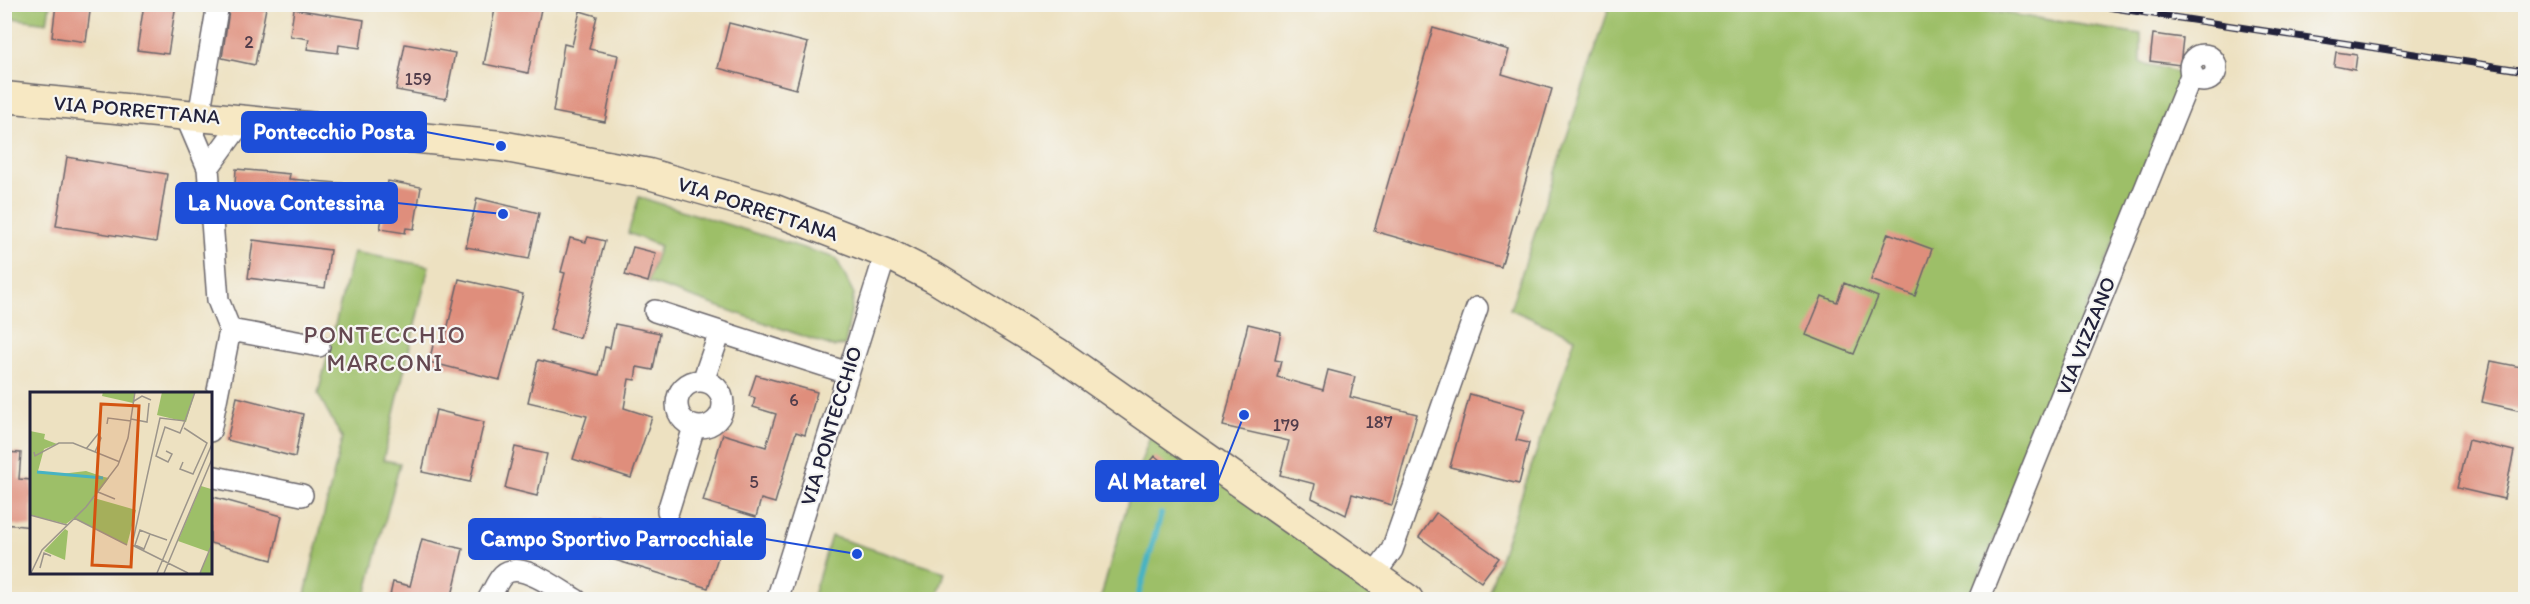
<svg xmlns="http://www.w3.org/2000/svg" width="2530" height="604" viewBox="0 0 2530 604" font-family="Itim,sans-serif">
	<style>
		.green { fill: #9dbf68; stroke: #607052; stroke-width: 1.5 }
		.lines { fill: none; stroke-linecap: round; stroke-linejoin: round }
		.stream { stroke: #47b3c3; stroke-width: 6 }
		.building { fill: #df8e7b }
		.street-casing { stroke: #69656a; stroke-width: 24 }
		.secondary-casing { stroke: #69656a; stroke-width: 33 }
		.street { stroke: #fff; stroke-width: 21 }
		.secondary { stroke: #f7e8c3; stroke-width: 30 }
		.rail-casing { stroke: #22223b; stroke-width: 7 }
		.rail { stroke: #f6f6f2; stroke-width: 4.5; stroke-dasharray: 14; stroke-linecap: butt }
		.labels { text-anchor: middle; stroke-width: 4.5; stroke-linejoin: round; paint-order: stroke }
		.number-label { font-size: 18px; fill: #513d4b }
		.street-label { font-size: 21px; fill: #22223b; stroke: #f6f6f2 }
		.quarter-label { font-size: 24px; letter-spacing: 1.5px; fill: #644851; stroke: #f6f6f2 }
		.inset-river { fill: none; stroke: #47b3c3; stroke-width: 3 }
		.inset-road { fill: none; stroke: #9c958b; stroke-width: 1.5 }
		.view { fill: #d45411; fill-opacity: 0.15; stroke: #d45411; stroke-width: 3 }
		.inset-edge { fill: none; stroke: #22223b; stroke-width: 3 }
		.leader { fill: none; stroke: #1d4ed8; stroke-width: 2 }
		.callout-dot { fill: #1d4ed8; stroke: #f6f6f2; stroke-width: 2 }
		.callout { fill: #1d4ed8; stroke: #1d4ed8; stroke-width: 2 }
		.callout-label { font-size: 22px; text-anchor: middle; font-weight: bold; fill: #fff }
	</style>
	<rect width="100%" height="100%" fill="#f6f6f2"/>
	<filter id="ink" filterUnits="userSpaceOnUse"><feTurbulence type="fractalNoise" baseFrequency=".0167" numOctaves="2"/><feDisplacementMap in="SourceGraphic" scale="12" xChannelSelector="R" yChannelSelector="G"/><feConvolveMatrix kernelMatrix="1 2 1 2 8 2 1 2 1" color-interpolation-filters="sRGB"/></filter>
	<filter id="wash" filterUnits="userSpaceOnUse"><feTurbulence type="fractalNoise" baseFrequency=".008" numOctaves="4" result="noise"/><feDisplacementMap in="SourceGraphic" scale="24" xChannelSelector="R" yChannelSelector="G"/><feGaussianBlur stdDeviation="1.35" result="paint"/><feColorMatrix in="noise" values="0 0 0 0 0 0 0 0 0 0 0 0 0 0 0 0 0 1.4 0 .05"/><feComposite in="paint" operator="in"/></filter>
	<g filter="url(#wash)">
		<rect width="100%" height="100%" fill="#ede1c1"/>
		<path class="green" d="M5,4L50,5L47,23L5,17Z
			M1610,5H1950L2141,34V63L2182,73L1970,599L1486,600L1575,338L1510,309Z
			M639,197L836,258L854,294L845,345L834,347L648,282L660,246L628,233Z
			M353,252L429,266L383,460L400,463L365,599H304L342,438L318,394Z
			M1157,416L1419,600H1100L1132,488Z
			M831,536L945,572L937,599H812Z"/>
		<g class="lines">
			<path class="stream" d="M1137,600L1161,514"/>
		</g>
		<g id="blocks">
			<path class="building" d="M56,4H91L86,42L52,37Z
				M144,4H176L168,54L137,50Z
				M230,4L266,8L255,65L222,58Z
				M496,4H542L528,73L484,64Z
				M294,9L364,20L360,48L339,45L338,53L307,49L309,39L290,36Z
				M580,11L597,16L589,49L618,55L605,122L553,112L564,44L572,46Z
				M729,23L808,43L796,89L718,68Z
				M1433,28L1509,50L1502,74L1552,89L1501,267L1374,231Z
				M2153,34L2183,38L2180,65L2150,61Z
				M405,44L455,53L446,99L396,90Z
				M2336,52L2357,55L2355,70L2334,66Z
				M67,157L167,174L156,242L56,226Z
				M236,169L290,174L289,179L387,187L388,181L421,187L414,229L406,228L405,233L380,229L383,213L234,199Z
				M477,198L539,213L529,259L466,247Z
				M1888,233L1932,249L1915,296L1871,280Z
				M588,237L605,241L580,338L550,330L565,273L561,272L570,238L586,242Z
				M253,240L330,250L325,288L248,278Z
				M633,247L656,253L648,282L625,275Z
				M459,279L523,294L500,380L429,362L434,341L444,343Z
				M1844,283L1878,297L1854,354L1806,335L1822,296L1837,302Z
				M615,324L660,333L653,370L637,367L635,380L629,379L624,408L652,417L631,478L573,459L587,416L528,402L538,360L599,375L605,347L610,348Z
				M1248,324L1281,332L1275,360L1281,361L1277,377L1323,390L1328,370L1355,377L1350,397L1417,414L1392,505L1352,494L1346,515L1312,498L1315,484L1280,475L1289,441L1223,426Z
				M2491,361L2526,368V412L2482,402Z
				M756,375L817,392L805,435L796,432L775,503L761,499L756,517L703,501L723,434L766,447L776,414L753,407L755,398L749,396Z
				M1470,394L1525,409L1516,440L1529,443L1519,484L1450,467Z
				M237,397L303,414L295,457L227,440Z
				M436,410L484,422L470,482L422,472Z
				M2468,440L2514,451L2504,499L2457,488Z
				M515,447L547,454L537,496L505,488Z
				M4,452L21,453L19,479L32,480V527L4,524Z
				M1155,456L1176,473L1164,488L1143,471Z
				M210,496L282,516L272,560L210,543Z
				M1436,513L1499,558L1481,582L1419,537Z
				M598,517L719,554L708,588L588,552Z
				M422,539L463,549L451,600H389L393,582L410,586Z"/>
		</g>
	</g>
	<g filter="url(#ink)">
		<use href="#blocks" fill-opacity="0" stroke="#69656a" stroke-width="1.5"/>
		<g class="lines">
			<defs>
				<path id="street" d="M2190 68a13 13 0 1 1 26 0a13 13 0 1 1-26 0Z
					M185,114L208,168
					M199,116L218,4
					M655,311L720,332L703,381
					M230,330L319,346
					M720,332L848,373
					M677 404a23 23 0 1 1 46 0a23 23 0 1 1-46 0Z
					M210,431L230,330L218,300L208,168L243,120
					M210,476L302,495
					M668,511L694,427
					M1374,575L1392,550L1477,308
					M488,600C493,592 497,581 503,575C520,559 560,591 576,600
					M777,600L886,253
					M1979,600L2192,73"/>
				<path id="secondary" d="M4,97L501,146L649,174L772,209L886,253L935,278L1057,353L1408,600"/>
			</defs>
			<use href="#street" class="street-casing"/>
			<use href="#secondary" class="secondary-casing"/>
			<use href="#street" class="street"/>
			<use href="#secondary" class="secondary"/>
			<defs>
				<path id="rail" d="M2088,4L2526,71"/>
			</defs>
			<use href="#rail" class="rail-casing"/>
			<use href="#rail" class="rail"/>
		</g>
	</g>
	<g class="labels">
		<g class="number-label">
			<text x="249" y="48">2</text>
			<text x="418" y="85">159</text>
			<text x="794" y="406">6</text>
			<text x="1379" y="428">187</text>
			<text x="1286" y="431">179</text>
			<text x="754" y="488">5</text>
		</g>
		<g class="street-label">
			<text transform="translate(137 110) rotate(5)" y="7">VIA PORRETTANA</text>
			<text transform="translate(758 209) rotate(18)" y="7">VIA PORRETTANA</text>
			<text transform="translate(2086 336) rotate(-68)" y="7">VIA VIZZANO</text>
			<text transform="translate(831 426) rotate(-73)" y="7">VIA PONTECCHIO</text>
		</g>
		<g class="quarter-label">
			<text x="385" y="343">PONTECCHIO<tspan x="385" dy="28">MARCONI</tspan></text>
		</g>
	</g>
	<g transform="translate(30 392)">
		<rect width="182" height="182" fill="#ede1c1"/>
		<path d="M73,0H105L103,11L72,4ZM132,0H165L156,30L127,23ZM0,39L15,42L14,47L27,52L14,57L8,79L31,82L56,79L74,85L79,86L64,106L106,118L97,153L44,126L36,132L0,123ZM171,94L181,97V181H170L179,160L148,149ZM35,137L38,139L35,168L14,159Z" fill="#9dbf68"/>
		<path class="inset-river" d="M7,80L73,86"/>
		<path class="inset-road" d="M104,9L112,4L121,8M101,27L117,30L119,11M77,32L78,26L101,29M56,57L68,42L71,46L65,60M136,59L142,62L138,70L126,64L135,35L150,41L155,29M4,60L5,64L29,51H43L90,70M153,70L150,77L163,82L177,51L154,36M68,100L85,107M0,123L37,133M44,126L97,153M120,142L137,148M113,159L114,157L120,142L110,138L105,153L114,157M10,176L14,161L21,164M1,181L12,158L56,115L88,73L98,46L105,0M127,181L182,52M134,181L182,67M158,181L102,153L130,26L155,29L165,0M170,181L182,152"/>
		<path class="view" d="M71,12L109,14L101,175L62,173Z"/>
		<rect width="182" height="182" class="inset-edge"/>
	</g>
	<path class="leader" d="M501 146L426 132M503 214L397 203M1244 415L1218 481M857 554L765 539"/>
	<g class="callout-dot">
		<circle cx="501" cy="146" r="6"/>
		<circle cx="503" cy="214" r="6"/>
		<circle cx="1244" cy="415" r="6"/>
		<circle cx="857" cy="554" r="6"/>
	</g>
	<g class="callout">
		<rect x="242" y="112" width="184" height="40" rx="6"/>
		<rect x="176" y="183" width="221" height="40" rx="6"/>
		<rect x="1096" y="461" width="122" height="40" rx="6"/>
		<rect x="469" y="519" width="296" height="40" rx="6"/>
	</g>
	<g class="callout-label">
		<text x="334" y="139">Pontecchio Posta</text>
		<text x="286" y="210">La Nuova Contessina</text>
		<text x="1157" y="489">Al Matarel</text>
		<text x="617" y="546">Campo Sportivo Parrocchiale</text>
	</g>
	<rect width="2530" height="604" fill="none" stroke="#f6f6f2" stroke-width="24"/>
</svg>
